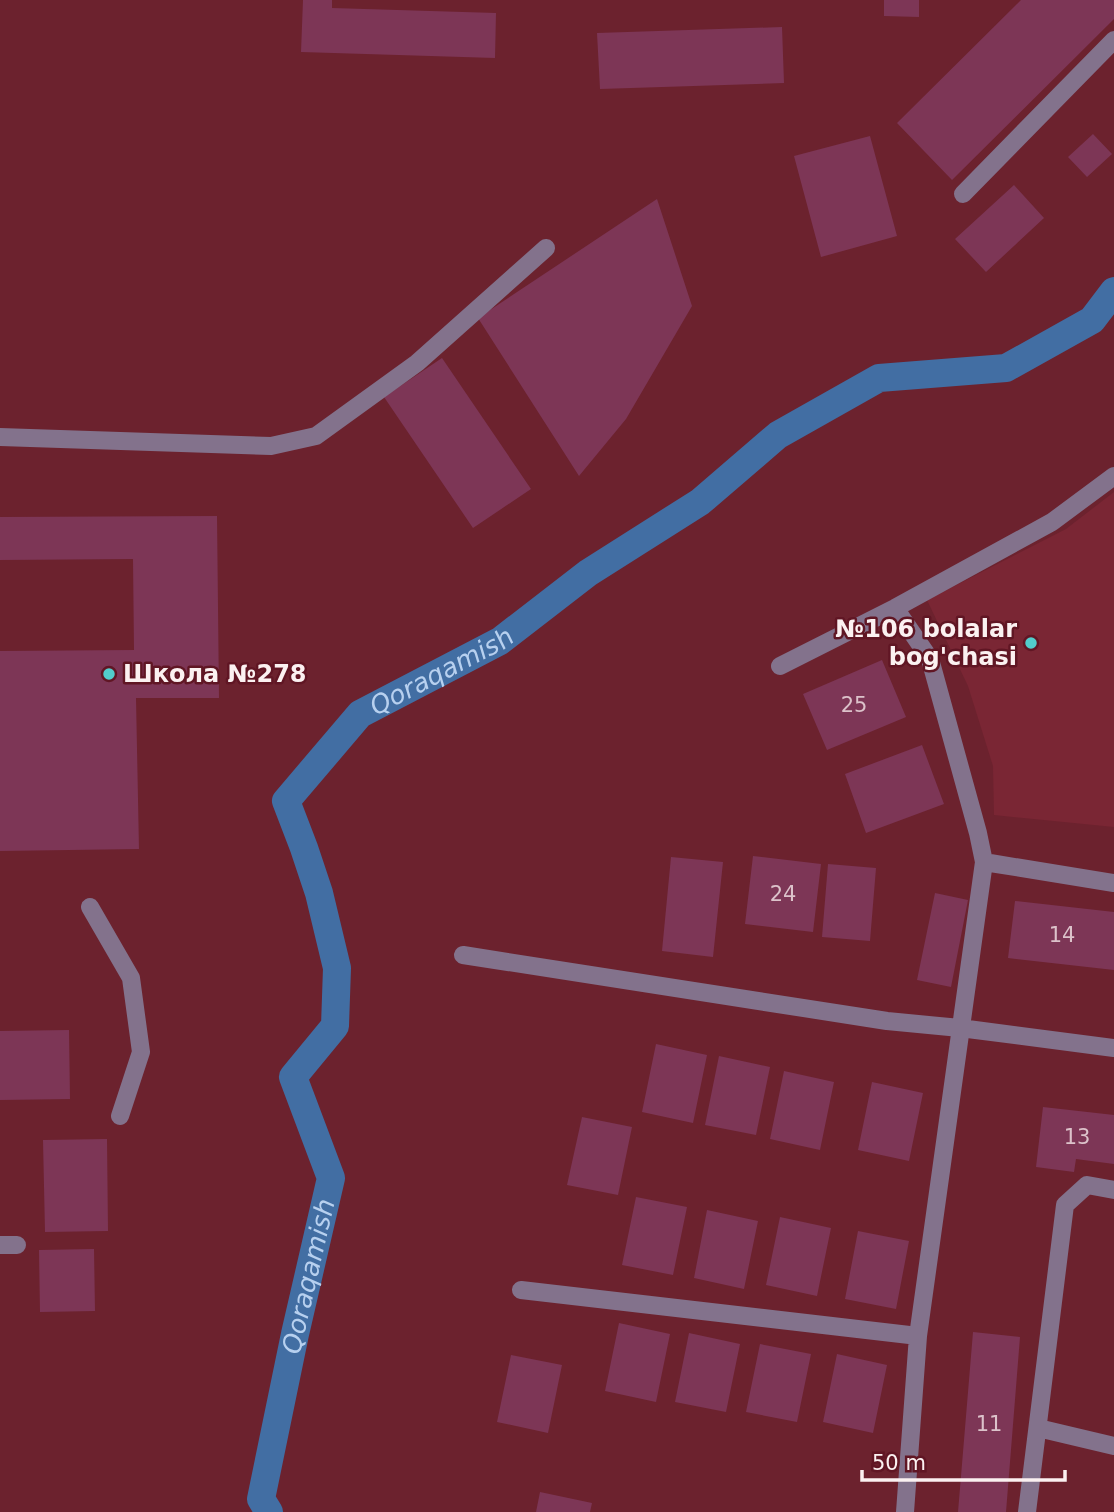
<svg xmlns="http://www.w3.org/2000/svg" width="1114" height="1512" viewBox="0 0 1114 1512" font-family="'DejaVu Sans',sans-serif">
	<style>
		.built { fill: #7a2634 }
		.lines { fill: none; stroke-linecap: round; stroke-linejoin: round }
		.canal { stroke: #426ea3; stroke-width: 28 }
		.building { fill: #7d3656 }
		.minor { stroke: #83728c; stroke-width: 18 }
		.poi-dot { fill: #52cdcc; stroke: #601624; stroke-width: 2.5 }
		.labels { text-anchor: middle; stroke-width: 5; stroke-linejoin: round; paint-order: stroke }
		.number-label { font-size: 21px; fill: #dcc2ca }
		.poi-label { font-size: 24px; font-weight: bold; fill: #fbf1f1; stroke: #601624; text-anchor: end }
		.water-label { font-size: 26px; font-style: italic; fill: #b7d0ef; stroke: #601624 }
	</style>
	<rect width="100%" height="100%" fill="#6c222e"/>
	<path class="built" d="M1114,492V827L994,815L993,766L968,686L927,600L1066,529Z"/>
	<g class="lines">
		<path class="canal" id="s1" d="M269,1512L261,1499L295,1334L331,1178L293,1077L335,1026L337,968L319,893L304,848L286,801L360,714L500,641L588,573L700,502L778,435L879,378L1006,368L1092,320L1114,291"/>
	</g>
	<path class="building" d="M303,0H332V8L496,13L495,58L301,52Z
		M884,0H919V17L884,16Z
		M1021,0H1114V19L952,180L897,123Z
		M782,27L784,83L600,89L597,33Z
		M1093,134L1112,154L1087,177L1068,157Z
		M870,136L897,236L821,257L794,156Z
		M1014,185L1044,218L986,272L955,239Z
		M657,199L692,306L626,419L579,476L478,318Z
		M442,358L531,489L473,528L384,397Z
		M217,516L219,698H136L139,849L0,851V651L134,650L133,559L0,560V517Z
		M882,660L906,717L827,750L803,694Z
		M922,745L944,804L866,833L845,774Z
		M753,856L821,864L813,932L745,924Z
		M671,857L723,862L713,957L662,951Z
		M828,864L876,868L870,941L822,937Z
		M935,893L968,900L951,987L917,980Z
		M1015,901L1114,912V970L1008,958Z
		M69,1030L70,1099L0,1100V1031Z
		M656,1044L707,1055L693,1123L642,1112Z
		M719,1056L770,1067L756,1135L705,1125Z
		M784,1071L834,1082L820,1150L770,1139Z
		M872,1082L923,1093L909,1161L858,1150Z
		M1043,1107L1114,1115V1164L1076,1159L1074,1172L1036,1167Z
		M582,1117L632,1127L618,1195L567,1185Z
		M107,1139L108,1231L45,1232L43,1140Z
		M636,1197L687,1207L673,1275L622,1265Z
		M707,1210L758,1221L744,1289L694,1278Z
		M780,1217L831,1228L817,1296L766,1285Z
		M858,1231L909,1241L896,1309L845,1299Z
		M94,1249L95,1311L40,1312L39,1250Z
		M619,1323L670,1334L656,1402L605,1391Z
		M973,1332L1020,1337L1006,1512H958Z
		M689,1333L740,1344L726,1412L675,1402Z
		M760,1344L811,1354L797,1422L746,1412Z
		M837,1354L887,1365L873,1433L823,1422Z
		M511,1355L562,1365L548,1433L497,1422Z
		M540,1492L592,1503L590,1512H536Z"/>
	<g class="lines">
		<path class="minor" d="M963,194L1114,40
			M0,437L271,446L316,436L417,363L546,248
			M895,608L930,659L978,833L984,862L918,1336L905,1512
			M780,666L895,608L1052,522L1114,476
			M984,862L1114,883
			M90,907L131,978L141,1052L120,1116
			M463,955L887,1021L960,1028L1114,1048
			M0,1245H17
			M521,1290L918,1336
			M1038,1428L1114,1446
			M1027,1512L1065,1205L1087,1185L1114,1190"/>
	</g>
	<g class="poi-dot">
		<circle cx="1031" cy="643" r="7"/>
		<circle cx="109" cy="674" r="7"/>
	</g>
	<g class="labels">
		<g class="number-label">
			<text x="854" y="712">25</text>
			<text x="783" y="901">24</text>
			<text x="1062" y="942">14</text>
			<text x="1077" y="1144">13</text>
			<text x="989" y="1431">11</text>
		</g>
		<g class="poi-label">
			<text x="1017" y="637">№106 bolalar<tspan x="1017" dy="28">bog'chasi</tspan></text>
			<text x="123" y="682" text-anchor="start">Школа №278</text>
		</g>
		<g class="water-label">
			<text dy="9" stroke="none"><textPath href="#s1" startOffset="957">Qoraqamish</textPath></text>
			<text dy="9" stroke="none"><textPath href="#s1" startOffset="243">Qoraqamish</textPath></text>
		</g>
	</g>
	<path d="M862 1470v10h203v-10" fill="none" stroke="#fbf1f1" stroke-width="3.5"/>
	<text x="872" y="1470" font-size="21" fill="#fbf1f1" stroke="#601624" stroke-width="5" paint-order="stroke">50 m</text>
</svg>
